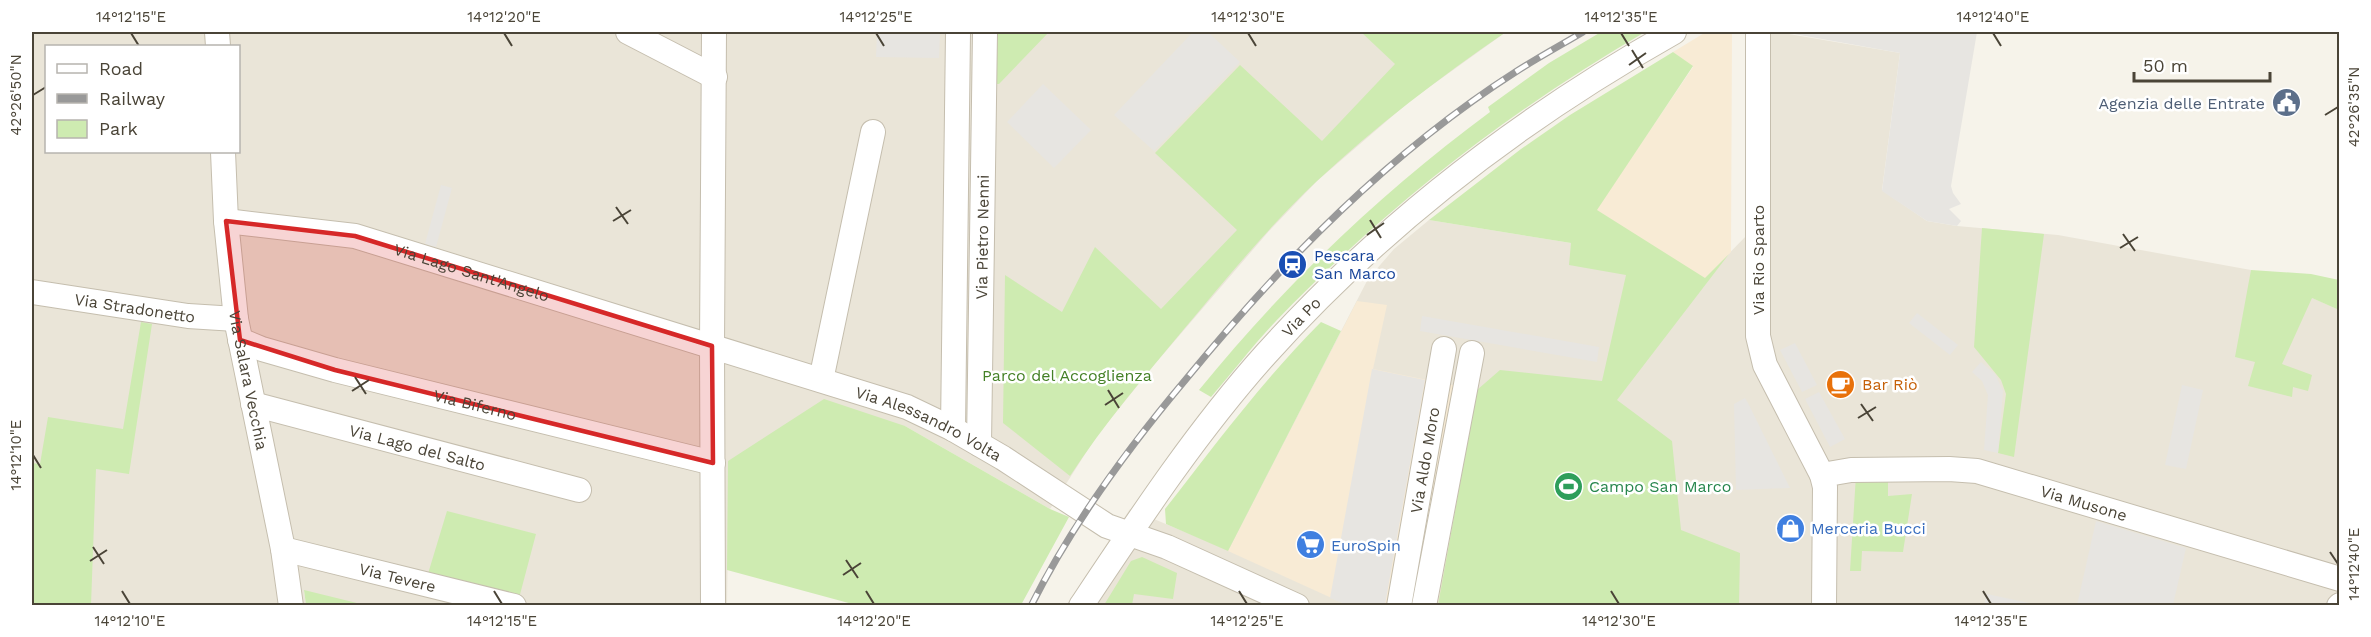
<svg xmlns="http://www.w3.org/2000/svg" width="2371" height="637" viewBox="0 0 2371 637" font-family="'Work Sans',sans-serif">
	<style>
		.residential { fill: #eae5d8; fill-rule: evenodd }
		.commercial { fill: #f8ebd5 }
		.green { fill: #ceebb1 }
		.parking { fill: #e7e5e1 }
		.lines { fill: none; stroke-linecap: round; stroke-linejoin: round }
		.minor-casing { stroke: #c5beae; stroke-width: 26 }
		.minor { stroke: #fff; stroke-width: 24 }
		.rail-casing { stroke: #999; stroke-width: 7 }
		.rail { stroke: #fff; stroke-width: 4.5; stroke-dasharray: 14; stroke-linecap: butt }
		.marked { fill: #d62828; fill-opacity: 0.2; stroke: #d62828; stroke-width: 4.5; stroke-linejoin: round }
		.ticks { fill: none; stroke: #4a4437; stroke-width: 2 }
		.labels { text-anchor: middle; stroke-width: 5; stroke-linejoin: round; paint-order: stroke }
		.service-label { font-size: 16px; fill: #4e5e75; stroke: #fff; text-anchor: end }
		.street-label { font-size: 16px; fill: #4a4437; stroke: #fff }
		.transit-label { font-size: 16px; fill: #164399; stroke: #fff; text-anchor: start }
		.park-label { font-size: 16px; fill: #448026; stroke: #fff }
		.food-label { font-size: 16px; fill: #c56008; stroke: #fff; text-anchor: start }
		.leisure-label { font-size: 16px; fill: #27864d; stroke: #fff; text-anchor: start }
		.shop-label { font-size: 16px; fill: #366cbe; stroke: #fff; text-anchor: start }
		.neatline { fill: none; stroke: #4a4437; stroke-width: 2 }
		.ticks-label { font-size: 15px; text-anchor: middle; fill: #4a4437 }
	</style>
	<rect width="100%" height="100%" fill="#f6f3ea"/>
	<path class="residential" d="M32,32H1506L1410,101L1317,181L1269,231L1154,365L1096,437L1050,509L905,426L729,461L727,606H365L304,591L306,605H32ZM46,46H238V152H46Z
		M1750,33H1783L1900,53L1882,190L1927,221L1957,226L2058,235L2251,270L2339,310V605L1066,606L1130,509L1228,550L1368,279L1394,249L1429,220L1571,243L1596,210L1705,278L1748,234Z"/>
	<path class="commercial" d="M1706,32H1732L1731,252L1705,279L1596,210L1693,67L1673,52Z
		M1357,301L1387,305L1373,369L1477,390L1438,605H1347L1228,551Z"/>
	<path class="green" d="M995,32H1049L999,84H994Z
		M1361,32H1506C1440,77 1376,126 1317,181C1269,226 1227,278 1184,329C1144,377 1104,424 1070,476L1003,423L1005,275L1062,312L1095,247L1161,309L1237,230L1155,153L1240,65L1322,141L1395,64Z
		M1601,32H1645C1509,111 1385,208 1276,321C1253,345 1233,372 1211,397L1199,390C1284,285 1382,192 1490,112L1488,107L1549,63Z
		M1673,52L1693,66L1597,210L1705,278L1729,254L1617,400L1672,441L1681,530L1740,553L1739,605H1438L1477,390L1500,370L1602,381L1626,275L1569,265L1571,243L1429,220L1521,149L1570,115Z
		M1982,228L2044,234L2014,457L1998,453L2006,394L2001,380L1974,347Z
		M2251,270L2311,274L2339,280V310L2312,298L2282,364L2312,375L2308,391L2293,387L2292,397L2248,386L2255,362L2235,357Z
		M141,322L152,324L129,474L96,469L91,605H32V463L40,464L48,417L123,429Z
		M1321,322L1341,331L1228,551L1166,524L1165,509C1215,445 1263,380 1321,322Z
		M824,399L905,426L1050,509L1069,517L1021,605H856L727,570L728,461Z
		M1888,474V496L1912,494L1903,552L1862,551L1861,571H1850L1856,475Z
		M447,511L536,534L518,602L427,577Z
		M1142,557L1177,573L1173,599L1134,594L1132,605H1104L1131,561Z
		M304,590L365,605H306Z"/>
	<path class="parking" d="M877,32H940L939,58L876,57Z
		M1193,32H1208L1240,62L1154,151L1114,115Z
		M1783,32H1977L1951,186L1953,193L1961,204L1949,209L1961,221L1957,226L1927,221L1882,191L1900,53Z
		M1043,84L1091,130L1054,168L1007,122Z
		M441,185L452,188L436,247L425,244Z
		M1917,313L1958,345L1950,355L1909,323Z
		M1422,316L1599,347L1597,362L1420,331Z
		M1795,343L1817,385L1802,392L1780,350Z
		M1981,362L1995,374L2003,391L1998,453L1984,450L1988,395L1982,381L1972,372Z
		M1372,369L1425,380L1385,605H1347L1330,598Z
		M2182,385L2203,390L2186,469L2165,465Z
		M1819,392L1845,439L1830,447L1805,399Z
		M1745,398L1748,403L1790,488L1736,490L1734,404Z
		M2096,521L2186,548L2173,605H2077Z
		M1987,594L2039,605H1984Z"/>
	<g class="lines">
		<defs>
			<g id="minor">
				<path d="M217,32L218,46"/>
				<path d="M628,32L715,77"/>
				<path d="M1758,32V336L1765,365L1822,475L1825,487L1824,606"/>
				<path id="s1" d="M223,152L226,221L236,319L283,549L291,606"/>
				<path id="s2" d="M226,221L355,236L907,407L953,429L1003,458L1107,526L1167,547L1297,606"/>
				<path id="s3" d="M32,292L188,316L236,319"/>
				<path id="s4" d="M240,340L262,349L335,370L713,463"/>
				<path d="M821,380L873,132"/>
				<path id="s5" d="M253,404L579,490"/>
				<path d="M953,429L958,32"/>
				<path id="s6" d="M979,444L985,32"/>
				<path id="s7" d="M1822,475L1851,470L1949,469L1977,471L2340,579"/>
				<path id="s8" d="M283,549L514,606"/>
				<path d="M713,606L712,346L714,32"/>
				<path id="s9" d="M1081,606C1139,519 1197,431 1266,354C1382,225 1523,117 1674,32"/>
				<path id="s10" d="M1399,606L1444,349"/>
				<path d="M1424,606L1472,353"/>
				<path d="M2339,606L2340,605"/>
			</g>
		</defs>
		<use href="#minor" class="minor-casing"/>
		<use href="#minor" class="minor"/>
		<defs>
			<path id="rail" d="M1031,606C1072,524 1128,448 1187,378C1282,262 1390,152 1517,71C1539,57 1561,45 1583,32"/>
		</defs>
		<use href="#rail" class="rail-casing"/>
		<use href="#rail" class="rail"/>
	</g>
	<path class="marked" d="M226,221L355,236L712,346L713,463L335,370L240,340Z"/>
	<path class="ticks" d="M131,33L139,46M504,33L512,46M876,33L884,46M1248,33L1256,46M1621,33L1629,46M1993,33L2001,46M1632,50L1643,68M1629,65L1646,53M33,95L46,87M2325,115L2338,107M616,207L628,224M1370,220L1381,238M613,221L631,210M2123,234L2135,251M1367,235L1384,223M2120,248L2138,237M355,377L366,394M1108,390L1119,408M352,391L369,380M1861,404L1873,421M1105,405L1123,393M1858,418L1876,407M33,455L41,468M93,547L104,564M2330,552L2338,564M846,560L858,578M90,561L107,550M843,575L861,563M122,591L130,604M494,591L502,604M866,591L874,604M1239,591L1247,604M1611,591L1619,604M1983,591L1991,604"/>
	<defs>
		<symbol id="civic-disc" viewBox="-11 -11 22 22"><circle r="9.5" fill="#5c6f8a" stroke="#fff"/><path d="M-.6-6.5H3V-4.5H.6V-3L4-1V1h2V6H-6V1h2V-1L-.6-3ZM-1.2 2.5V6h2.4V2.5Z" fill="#fff"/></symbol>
		<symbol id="station-disc" viewBox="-11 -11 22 22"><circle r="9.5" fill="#1a4fb4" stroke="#fff"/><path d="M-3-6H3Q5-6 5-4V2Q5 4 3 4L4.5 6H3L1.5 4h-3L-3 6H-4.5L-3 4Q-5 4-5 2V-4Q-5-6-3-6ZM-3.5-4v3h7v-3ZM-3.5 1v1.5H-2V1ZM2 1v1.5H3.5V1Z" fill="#fff"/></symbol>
		<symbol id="cafe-disc" viewBox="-11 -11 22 22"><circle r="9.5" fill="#e8710a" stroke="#fff"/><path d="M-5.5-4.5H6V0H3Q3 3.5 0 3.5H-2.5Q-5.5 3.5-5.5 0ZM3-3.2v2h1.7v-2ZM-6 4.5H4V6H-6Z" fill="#fff"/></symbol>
		<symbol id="stadium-disc" viewBox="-11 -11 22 22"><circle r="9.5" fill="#2e9e5b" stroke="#fff"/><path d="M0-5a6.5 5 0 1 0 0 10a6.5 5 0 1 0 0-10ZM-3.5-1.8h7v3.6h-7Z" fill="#fff"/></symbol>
		<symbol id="shop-disc" viewBox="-11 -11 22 22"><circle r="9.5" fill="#3f7fe0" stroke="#fff"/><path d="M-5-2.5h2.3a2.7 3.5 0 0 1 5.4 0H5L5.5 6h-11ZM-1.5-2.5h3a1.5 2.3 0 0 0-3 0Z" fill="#fff"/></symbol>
		<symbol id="supermarket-disc" viewBox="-11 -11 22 22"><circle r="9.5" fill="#3f7fe0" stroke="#fff"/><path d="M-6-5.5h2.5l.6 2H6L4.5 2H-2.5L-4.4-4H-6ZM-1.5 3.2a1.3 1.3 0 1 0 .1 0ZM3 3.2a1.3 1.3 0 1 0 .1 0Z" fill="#fff"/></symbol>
	</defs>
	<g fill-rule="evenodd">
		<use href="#civic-disc" x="2270" y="86" width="33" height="33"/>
		<use href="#station-disc" x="1276" y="248" width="33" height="33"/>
		<use href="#cafe-disc" x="1824" y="368" width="33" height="33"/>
		<use href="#stadium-disc" x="1552" y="470" width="33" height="33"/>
		<use href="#shop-disc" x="1774" y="512" width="33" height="33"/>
		<use href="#supermarket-disc" x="1294" y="528" width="33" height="33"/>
	</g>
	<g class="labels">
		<g class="service-label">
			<text x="2265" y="109">Agenzia delle Entrate</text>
		</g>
		<g class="street-label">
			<text dy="6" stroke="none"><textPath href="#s6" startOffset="207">Via Pietro Nenni</textPath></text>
			<text transform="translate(1758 260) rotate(-90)" y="6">Via Rio Sparto</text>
			<text dy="6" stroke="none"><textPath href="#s2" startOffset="252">Via Lago Sant'Angelo</textPath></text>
			<text dy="6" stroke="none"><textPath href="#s3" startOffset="104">Via Stradonetto</textPath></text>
			<text dy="6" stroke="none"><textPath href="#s9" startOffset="364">Via Po</textPath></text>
			<text dy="6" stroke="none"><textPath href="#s1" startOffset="230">Via Salara Vecchia</textPath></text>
			<text dy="6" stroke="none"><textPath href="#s4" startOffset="244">Via Biferno</textPath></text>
			<text dy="6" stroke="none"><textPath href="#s2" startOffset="734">Via Alessandro Volta</textPath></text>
			<text dy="6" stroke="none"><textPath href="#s5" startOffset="170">Via Lago del Salto</textPath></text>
			<text dy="6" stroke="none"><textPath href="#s10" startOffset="148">Via Aldo Moro</textPath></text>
			<text dy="6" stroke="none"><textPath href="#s7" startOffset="267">Via Musone</textPath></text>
			<text dy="6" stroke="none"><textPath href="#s8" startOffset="118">Via Tevere</textPath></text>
		</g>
		<g class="transit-label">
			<text x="1314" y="261">Pescara<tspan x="1314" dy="18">San Marco</tspan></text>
		</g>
		<g class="park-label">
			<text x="1067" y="381">Parco del Accoglienza</text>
		</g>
		<g class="food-label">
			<text x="1862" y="390">Bar Riò</text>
		</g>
		<g class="leisure-label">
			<text x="1589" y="492">Campo San Marco</text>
		</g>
		<g class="shop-label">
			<text x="1811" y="534">Merceria Bucci</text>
			<text x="1331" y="551">EuroSpin</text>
		</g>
	</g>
	<rect width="2371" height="637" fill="none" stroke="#ffffff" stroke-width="66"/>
	<rect x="45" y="45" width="195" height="108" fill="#ffffff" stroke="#b7b4af" stroke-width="1.5"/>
	<rect x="57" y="64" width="30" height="9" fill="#ffffff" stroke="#b7b4af" stroke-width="1.5"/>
	<text x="99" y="75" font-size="18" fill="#4a4437">Road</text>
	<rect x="57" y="94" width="30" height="9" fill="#999999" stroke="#b7b4af" stroke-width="1.5"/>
	<text x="99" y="105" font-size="18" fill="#4a4437">Railway</text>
	<rect x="57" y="120" width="30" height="18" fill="#ceebb1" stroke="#b7b4af" stroke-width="1.5"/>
	<text x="99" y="135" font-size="18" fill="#4a4437">Park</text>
	<path d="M2134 72v9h136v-9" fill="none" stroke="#4a4437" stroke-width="3"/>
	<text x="2143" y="72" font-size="18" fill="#4a4437" stroke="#ffffff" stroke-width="4.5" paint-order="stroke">50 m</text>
	<rect x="33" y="33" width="2305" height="571" class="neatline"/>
	<g class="ticks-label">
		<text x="131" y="22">14°12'15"E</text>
		<text x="504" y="22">14°12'20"E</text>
		<text x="876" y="22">14°12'25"E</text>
		<text x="1248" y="22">14°12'30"E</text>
		<text x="1621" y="22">14°12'35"E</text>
		<text x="1993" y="22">14°12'40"E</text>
		<text transform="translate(16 95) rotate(-90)" y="5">42°26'50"N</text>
		<text transform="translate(2354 107) rotate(-90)" y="5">42°26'35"N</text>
		<text transform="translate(16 455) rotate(-90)" y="5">14°12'10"E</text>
		<text transform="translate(2354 564) rotate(-90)" y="5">14°12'40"E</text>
		<text x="130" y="626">14°12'10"E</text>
		<text x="502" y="626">14°12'15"E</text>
		<text x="874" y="626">14°12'20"E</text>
		<text x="1247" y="626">14°12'25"E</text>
		<text x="1619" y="626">14°12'30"E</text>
		<text x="1991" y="626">14°12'35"E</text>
	</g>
</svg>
